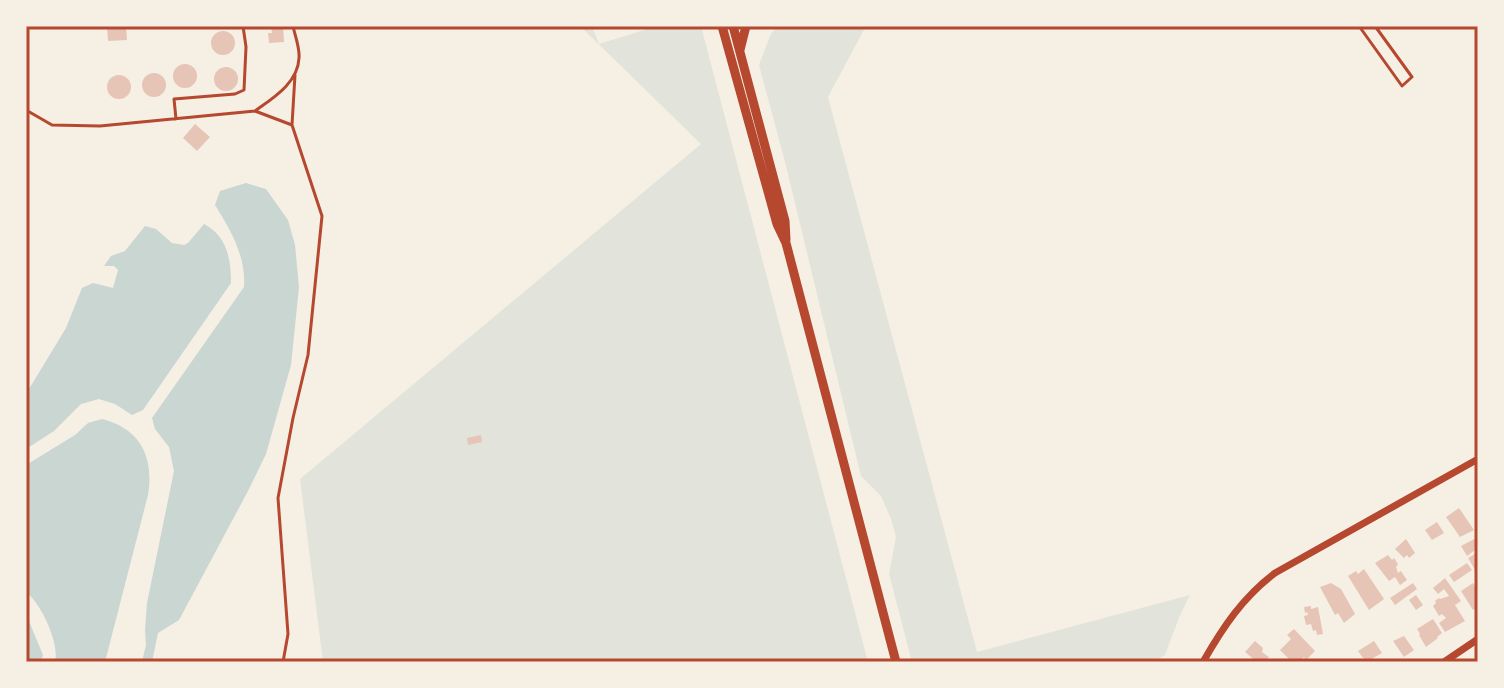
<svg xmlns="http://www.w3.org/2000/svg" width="1504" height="688" viewBox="0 0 1504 688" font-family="Lato,sans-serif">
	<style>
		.green { fill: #e2e4dc }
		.water { fill: #c9d6d2 }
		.building { fill: #e6c5b7 }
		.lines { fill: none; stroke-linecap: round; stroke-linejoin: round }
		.service { stroke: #b5482f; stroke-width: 3 }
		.minor { stroke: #b5482f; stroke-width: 7 }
		.secondary { stroke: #b5482f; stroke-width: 9 }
		.neatline { fill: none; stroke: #b5482f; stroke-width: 3 }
	</style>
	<rect width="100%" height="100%" fill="#f6efe4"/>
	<path class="green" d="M580,26H592L599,44L657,26H701L868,662H323L300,479L701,144Z
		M777,26H866L828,97L977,652L1190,595L1180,615L1165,655L1153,662H912L889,574L896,537L891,519L881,496L861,476L785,162L759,65L770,36Z"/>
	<path class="water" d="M246,183L266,189L288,220L295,245L299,287L291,365L266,454L248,491L179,620L158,633L152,662H142L146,645L145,630L147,603L174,471L169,447L155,429L152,418L244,287C246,256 231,231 215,205L220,191Z
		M204,224C227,236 231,259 231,283L143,410L132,415L115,404L99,399L81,404L54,431L26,449V394L66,328L82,288L93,283L113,288L118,270L114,266H104L111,256L125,251L145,226L156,229L172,243L184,245L188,243Z
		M102,419C141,429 154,457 148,495L105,662H55C60,644 41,603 26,592V465L75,435L88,423Z
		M26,614L43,655L41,662H26Z"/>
	<path class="building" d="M107,26H126L127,40L108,41Z
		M271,26H283L284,42L269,43L268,33H272Z
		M211 43a12 12 0 1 1 24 0a12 12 0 1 1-24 0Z
		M173 76a12 12 0 1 1 24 0a12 12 0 1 1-24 0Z
		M214 79a12 12 0 1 1 24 0a12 12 0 1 1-24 0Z
		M142 85a12 12 0 1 1 24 0a12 12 0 1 1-24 0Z
		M107 87a12 12 0 1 1 24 0a12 12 0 1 1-24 0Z
		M195,124L210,137L197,151L183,138Z
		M481,435L482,442L468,445L467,438Z
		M1459,508L1474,530L1460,537L1446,517Z
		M1437,522L1444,533L1432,540L1425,530Z
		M1478,537V548L1467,556L1461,546Z
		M1406,539L1415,553L1409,558L1407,555L1404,558L1395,549Z
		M1478,552V575L1468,558Z
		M1388,555L1392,560L1394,558L1398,564L1396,567L1398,573L1401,571L1407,580L1400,585L1395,577L1389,581L1375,563Z
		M1467,563L1472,570L1454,582L1449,575Z
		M1364,569L1384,599L1369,610L1348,576L1356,571L1358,574Z
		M1445,578L1461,601L1455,605L1465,621L1445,632L1439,623L1446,618L1442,614L1439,616L1433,606L1436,603L1435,601L1439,598L1440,599L1449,596L1444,589L1438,594L1433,588Z
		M1331,583L1341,589L1355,614L1344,623L1338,613L1335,615L1320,587Z
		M1413,583L1417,589L1395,605L1390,598Z
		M1473,583L1478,591V606L1473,610L1461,591Z
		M1416,595L1423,605L1416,610L1409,600Z
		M1311,606V609L1318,607L1323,634L1317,635L1316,630L1313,631L1311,624L1306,625L1304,616L1308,615L1307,612L1305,613L1304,607Z
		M1433,619L1442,633L1437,637L1438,638L1426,647L1419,635L1420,634L1417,629Z
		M1294,629L1315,651L1306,660L1304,657L1301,660L1304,662H1292L1280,650L1291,639L1287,635Z
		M1404,636L1414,650L1404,657L1393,641Z
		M1255,641L1263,648L1262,652L1269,657L1265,662H1257L1245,652Z
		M1374,641L1382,653L1366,662L1358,651Z"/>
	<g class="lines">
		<path class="service" d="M1359,26L1402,86L1412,77L1375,26
			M26,110L52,125L100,126L255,111L292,125L322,216L308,355L293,418L278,498L288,634L283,662
			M255,111C273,98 298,83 299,58C300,48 295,36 293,26
			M176,119L174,99L235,94L244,90L246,47L243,26
			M292,125L295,75"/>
		<path class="minor" d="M1203,662C1223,627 1243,597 1275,573L1478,459
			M1444,662L1478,639"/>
		<path class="secondary" d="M722,26L777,224L786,243L896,662
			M733,26L785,221L786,240
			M740,50L746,26"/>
	</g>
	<rect width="1504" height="688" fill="none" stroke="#f6efe4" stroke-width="56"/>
	<rect x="28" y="28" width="1448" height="632" class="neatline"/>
</svg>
